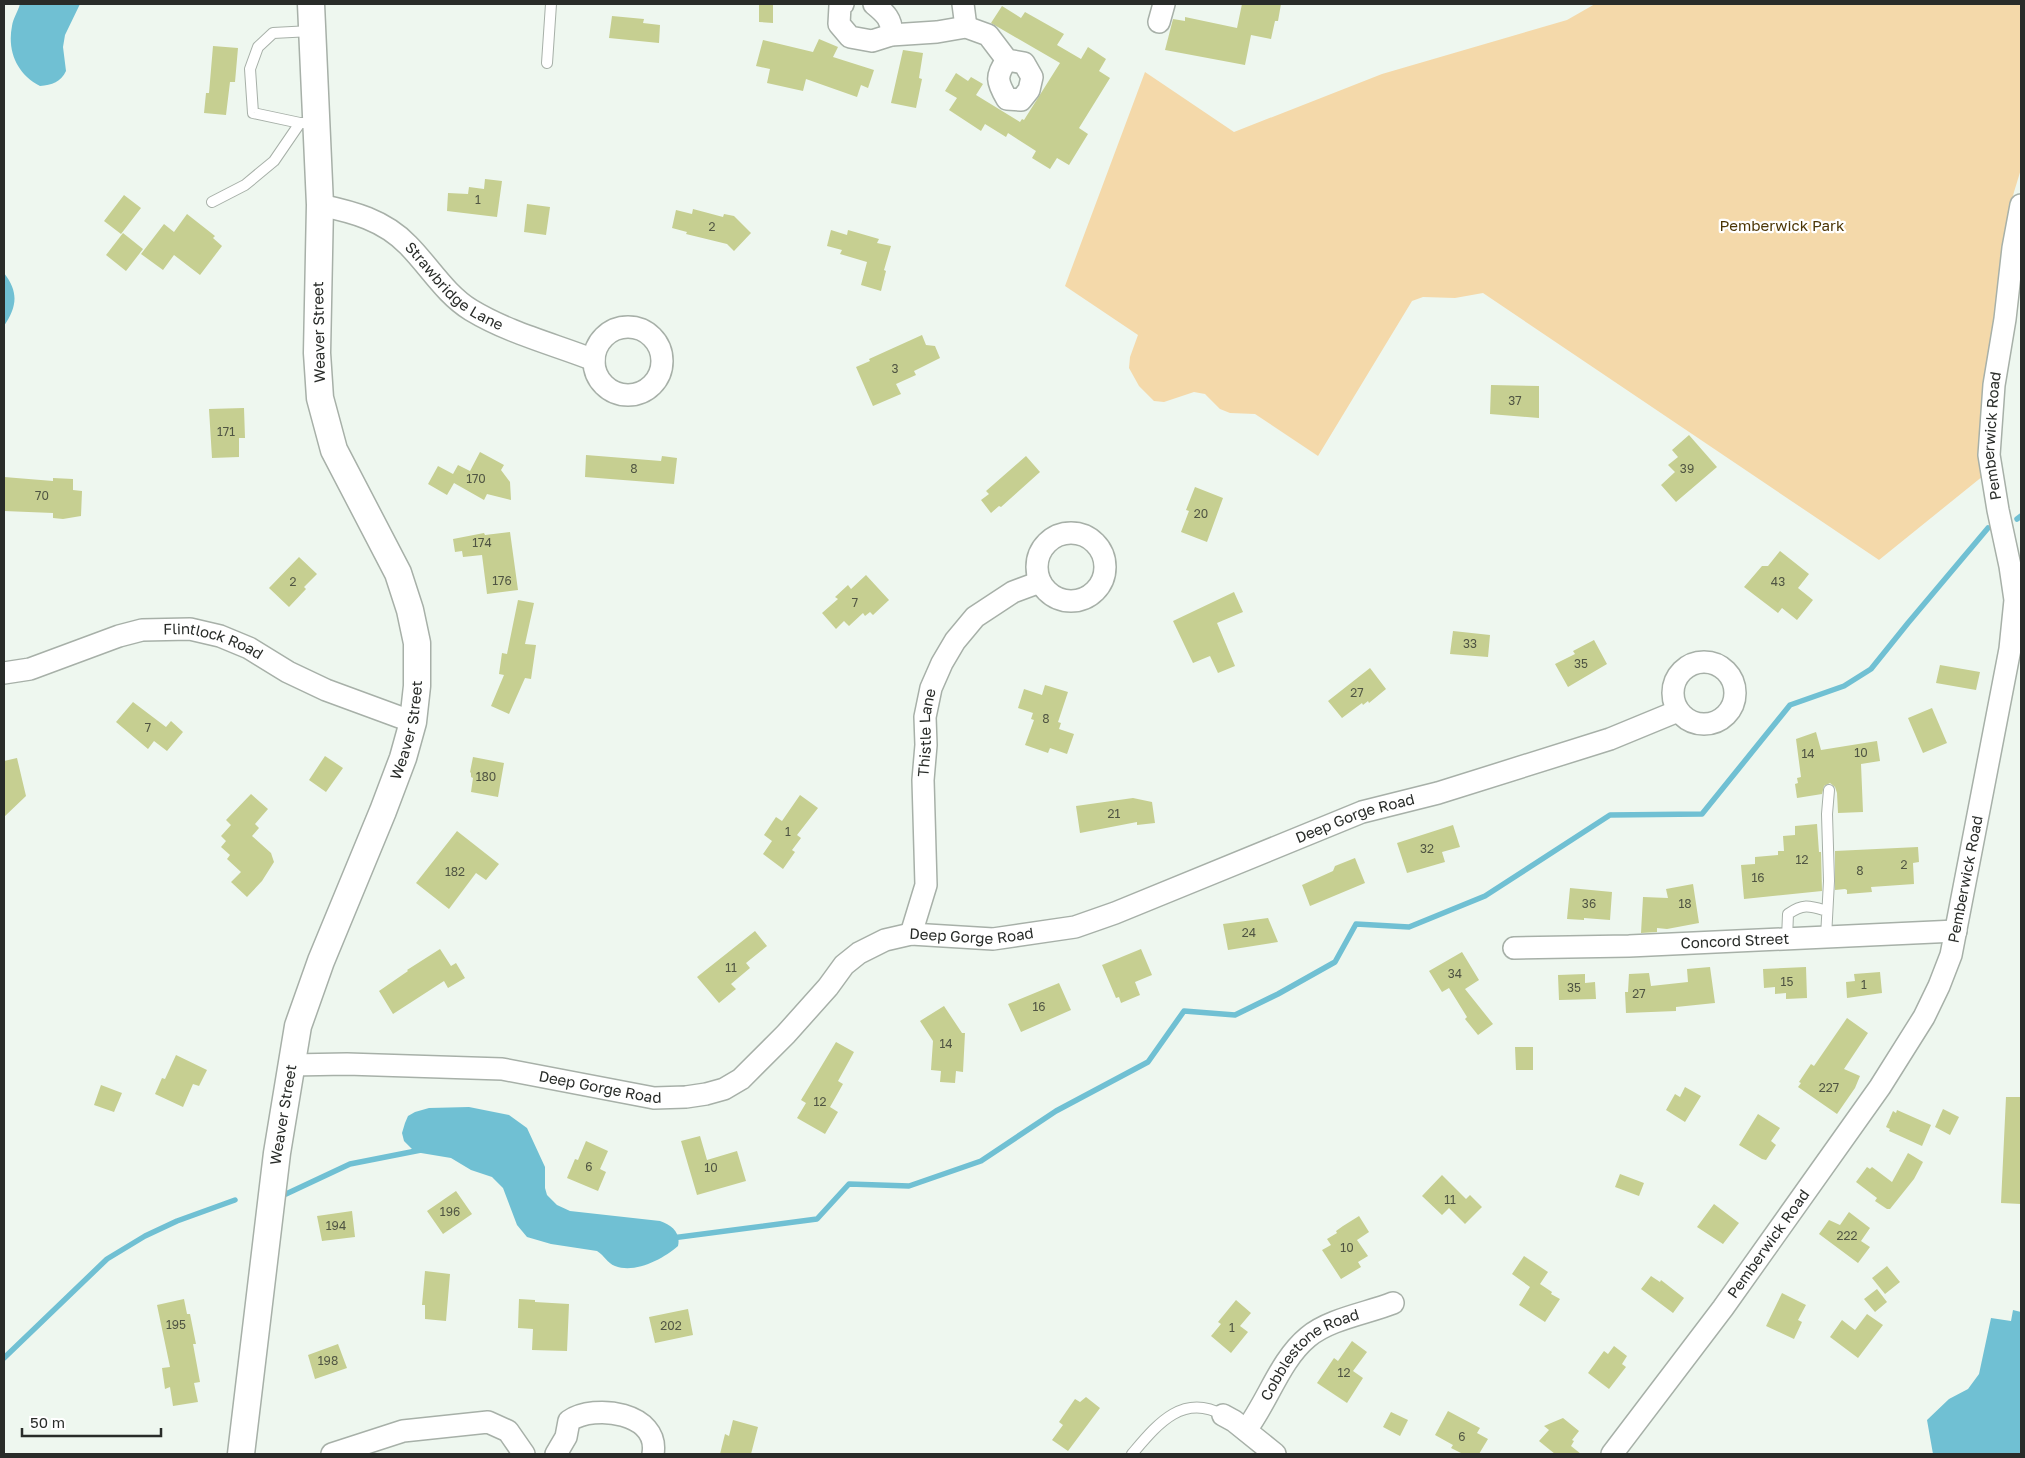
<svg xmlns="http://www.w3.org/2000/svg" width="2025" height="1458" viewBox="0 0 2025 1458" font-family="'Golos Text',sans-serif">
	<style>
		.green { fill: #f4d9aa }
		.water { fill: #70c0d3 }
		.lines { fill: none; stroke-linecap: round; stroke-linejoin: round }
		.stream { stroke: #70c0d3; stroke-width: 5.5 }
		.building { fill: #c6cf91 }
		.service-casing { stroke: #a7b0a8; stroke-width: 12 }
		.minor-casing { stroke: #a7b0a8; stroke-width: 24 }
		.tertiary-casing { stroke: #a7b0a8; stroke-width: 29 }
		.service { stroke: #fff; stroke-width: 10 }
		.minor { stroke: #fff; stroke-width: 21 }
		.tertiary { stroke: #fff; stroke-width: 26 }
		.labels { text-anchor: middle; stroke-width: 4.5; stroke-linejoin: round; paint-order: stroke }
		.number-label { font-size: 12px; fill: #505543 }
		.park-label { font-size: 15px; fill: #4b3505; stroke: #fff }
		.street-label { font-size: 15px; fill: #292c29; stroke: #fff }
	</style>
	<rect width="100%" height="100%" fill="#eef7ef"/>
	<path class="green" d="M1595,4H2021V169L2014,192L2005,228L1982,430L1983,476L1879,560L1483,293L1455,298L1423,297L1412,301L1318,456L1255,414L1230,413L1220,409L1205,394L1194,392L1164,402L1154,401L1139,386L1129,368L1130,357L1138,335L1065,286L1145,72L1234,132L1382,74L1567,20Z"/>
	<path class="water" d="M20,4H80L65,35L63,47L66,71C61,82 52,85 40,86C17,74 7,51 12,26C13,19 18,11 20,4Z
		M4,273C19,292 17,307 4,326Z
		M469,1107L509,1115L527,1128L545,1167V1188L547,1195L557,1205L570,1211L660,1221C672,1225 681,1233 678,1246C663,1259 635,1274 615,1266C607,1263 605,1256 597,1251L551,1244L527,1237L517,1225L503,1188L492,1177L471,1170L451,1158L415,1152L404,1141L402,1133L405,1123L408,1116L415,1112L429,1108Z
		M2013,1310L2021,1312V1454H1933L1927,1420L1949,1399L1968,1389L1979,1374L1991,1318L2011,1321Z"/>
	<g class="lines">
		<path class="stream" d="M2017,519L2021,516
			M286,1194L350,1164L421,1150
			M672,1238L817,1219L849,1184L909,1186L981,1161L1056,1111L1148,1062L1184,1011L1235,1015L1278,994L1335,962L1356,924L1409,927L1485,896L1610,815L1702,814L1790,705L1844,686L1871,669L1908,623L1988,528
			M4,1358L107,1259L145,1236L177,1221L235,1200"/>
	</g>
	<path class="building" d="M759,4H773V23L759,22Z
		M1242,4H1281L1278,21H1275L1271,39L1251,35L1245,65L1165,50L1173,19L1185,21V17L1237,28Z
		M1002,6L1021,18L1025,12L1064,34L1057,45L1081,59L1088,47L1106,59L1099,71L1110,78L1079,128L1088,134L1069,165L1057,158L1050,169L1032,158L1036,151L1008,133L1006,137L985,124L981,131L949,110L957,98L945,91L956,73L968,81L971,77L983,84L976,95L1020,122L1022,119L1024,120L1060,63L991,23Z
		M612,16L644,19L643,23L660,25L659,43L609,38Z
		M819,39L838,47L833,57L874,70L868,88L861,85L857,97L806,79L803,91L767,83L770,69L756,66L763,40L813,52Z
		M213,46L238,48L235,82H230L226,115L204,113L206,93H209Z
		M903,50L923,53L919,78L922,79L916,108L891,103Z
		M485,179L502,181L497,217L447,211L448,193L468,194L469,187L484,189Z
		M124,195L141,208L121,234L104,221Z
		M527,204L550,207L546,235L524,232Z
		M693,209L723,217L724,214L734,216L751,233L734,251L727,244L686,234L687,232L672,228L676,210L692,214Z
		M187,214L215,236L213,238L222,246L200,275L174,255L163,270L141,254L164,224L174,232Z
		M831,230L847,235L848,230L879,239L877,243L891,246L884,270L886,271L881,291L861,285L867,262L840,254L842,250L827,246Z
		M123,233L143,249L126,271L106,255Z
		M922,335L926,345L935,346L940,358L914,371L916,375L896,384L901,394L873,406L856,367L870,361L869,359Z
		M1491,385L1539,386V418L1490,414Z
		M244,408L245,438H239V457L212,458L209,409Z
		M1689,435L1717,467L1676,502L1661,485L1675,472L1668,465L1678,457L1672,450Z
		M480,452L504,465L501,470L510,482L511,500L487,494L484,500L454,483L447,495L428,484L438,466L453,474L458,465L470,471Z
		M586,455L661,461L662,456L677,458L674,484L585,477Z
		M1026,456L1040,472L1001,507L999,506L991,513L981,500L989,494L986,491Z
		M4,477L53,481V478L73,479V490L82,491L81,516L63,519L53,518V513L4,511Z
		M1195,487L1223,498L1207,542L1181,532L1189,511L1186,510Z
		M510,532L518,590L487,594L482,555L463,557L462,551L455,552L453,539L484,533L485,535Z
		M1780,551L1809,574L1798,588L1813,600L1797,620L1782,608L1778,613L1744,587L1762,566H1768Z
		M299,557L317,574L304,587L306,589L289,607L269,588Z
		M866,575L889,600L873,615L870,612L865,616L863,613L849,626L844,621L836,629L822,613L838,599L835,597L848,585L851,589Z
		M1234,592L1243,612L1217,623L1235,666L1218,673L1210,656L1193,663L1173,621Z
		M518,600L534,603L525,644L536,645L531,679L525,678L509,714L491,706L504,675L499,674L502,653L507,654Z
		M1453,631L1490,635L1488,657L1450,654Z
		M1594,640L1607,664L1568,687L1555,664L1575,654L1573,651Z
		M1940,665L1980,672L1976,690L1936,683Z
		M1370,668L1386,689L1369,703L1368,701L1363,705L1362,703L1342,718L1328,701Z
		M1045,685L1068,692L1058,722L1061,723L1059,729L1074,734L1067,754L1050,748L1048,753L1025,745L1034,720L1031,719L1033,713L1018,708L1024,689L1042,695Z
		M133,702L166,727L171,721L183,732L167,751L154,741L148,749L116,722Z
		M1932,708L1947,743L1923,753L1908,718Z
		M1816,732L1821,750L1877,741L1880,761L1861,764L1863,812L1838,813L1837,793L1835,787L1830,783L1824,786L1822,794L1797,798L1795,784L1798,783L1797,778L1801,777L1796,739Z
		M325,756L343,768L326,792L309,780Z
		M473,757L504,763L498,797L471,792L473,778L471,777V773L470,772Z
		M17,758L26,796L4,817V761Z
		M251,794L268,809L255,824L259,828L252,836L271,853L274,862L262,881L247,897L231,882L241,872L227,859L230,855L221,847L226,841L221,836L231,825L226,820Z
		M800,795L818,808L797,835L801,838L792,850L795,852L783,869L763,854L772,841L764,835L776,817L782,821Z
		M1133,798L1152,802L1155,823L1137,825V822L1080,833L1076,806Z
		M1817,824L1819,852H1821L1822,891L1744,899L1741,865L1755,864V857L1778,855V851H1784L1783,836L1795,835V826Z
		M1453,825L1460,847L1442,852L1445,862L1407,873L1397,843Z
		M457,831L499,864L486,880L476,873L449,909L416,883Z
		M1918,847L1919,862L1913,863L1914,884L1871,887L1872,892L1847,894V890L1845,889L1835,890V851Z
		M1355,858L1365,883L1310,906L1302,885L1333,871L1335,866Z
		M1693,884L1699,923L1667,929L1657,928V932L1641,933L1643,897L1668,898L1666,889Z
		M1570,888L1612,892L1610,920L1584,918V920L1567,919Z
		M1268,918L1278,942L1228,950L1223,924Z
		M755,931L767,946L746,963L750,968L731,984L736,989L719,1003L697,977Z
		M440,949L451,966L456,963L465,978L448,988L444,981L393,1014L379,991L408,971L407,970Z
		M1141,949L1152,975L1135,982L1140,995L1121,1003L1119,997L1116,998L1102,965Z
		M1462,952L1479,980L1465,989L1493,1024L1478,1035L1465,1019L1467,1017L1449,988L1442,992L1429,971Z
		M1710,967L1715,1003L1676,1007V1011L1626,1013L1625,992H1628L1629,974L1649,973L1651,986L1688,982L1687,969Z
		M1806,967L1807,998L1786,999V993L1775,994V987L1764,988L1763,969Z
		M1880,972L1882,993L1847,998L1846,982L1855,981L1854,974Z
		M1585,974V983L1595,982L1596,999L1559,1000L1558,975Z
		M1059,983L1071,1010L1021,1032L1008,1004Z
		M944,1006L962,1033H965L963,1072L956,1071L955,1083L940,1082L941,1071L931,1070L933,1041L920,1021Z
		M1847,1018L1868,1033L1844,1069L1860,1076L1855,1088L1837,1114L1798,1087L1801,1083L1799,1082L1811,1064L1814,1066Z
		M836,1042L854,1052L838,1081L843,1084L830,1107L838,1112L825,1134L797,1118L806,1103L801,1100Z
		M1515,1047H1533V1070H1516Z
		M176,1055L207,1070L199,1086L193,1084L183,1107L155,1094L162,1078L165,1079Z
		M101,1085L122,1093L114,1112L94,1105Z
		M1685,1087L1701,1096L1685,1122L1666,1110L1675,1094L1680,1097Z
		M2006,1097H2021V1204L2001,1203Z
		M1943,1109L1959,1117L1950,1135L1935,1127Z
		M1897,1110L1931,1125L1922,1146L1889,1131L1890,1129L1886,1127L1893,1111L1896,1113Z
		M1758,1114L1780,1128L1771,1141L1776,1145L1766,1160L1762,1159L1739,1145Z
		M700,1136L707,1160L737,1151L746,1181L697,1195L681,1141Z
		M586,1141L608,1151L600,1169L606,1172L598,1191L567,1178L575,1159L578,1160Z
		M1908,1153L1923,1162L1914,1179L1890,1209H1887L1875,1201L1877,1198L1856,1182L1867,1167L1870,1169L1872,1167L1892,1182Z
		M1620,1174L1644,1183L1639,1196L1615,1187Z
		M1442,1175L1466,1199L1470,1195L1482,1207L1465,1224L1449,1208L1442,1215L1422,1196Z
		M456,1191L472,1214L443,1234L427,1211Z
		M1714,1204L1739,1223L1723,1244L1697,1227Z
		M352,1211L355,1237L322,1241L317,1216Z
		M1849,1212L1870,1228L1861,1241L1870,1247L1858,1263L1819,1234L1829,1220L1840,1225Z
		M1359,1216L1369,1232L1357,1240L1368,1256L1358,1262L1361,1267L1341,1279L1322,1250L1331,1245L1327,1239L1337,1233L1336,1231L1343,1226Z
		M1524,1256L1548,1272L1540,1284L1552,1292L1551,1294L1560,1299L1545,1322L1519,1305L1530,1287L1512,1274Z
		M1887,1266L1900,1282L1885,1294L1872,1278Z
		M425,1271L450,1274L446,1321L425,1319V1305H422Z
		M1651,1276L1660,1282L1661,1280L1684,1298L1673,1313L1641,1289Z
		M1877,1289L1887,1302L1875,1312L1864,1299Z
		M1782,1293L1806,1305L1798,1320L1802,1322L1794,1339L1766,1326Z
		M184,1299L187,1314H190L196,1344H193L200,1382L194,1383L198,1402L173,1406L170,1387L165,1389L162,1368L170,1367L157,1305Z
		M519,1299L535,1300V1302L569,1304L567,1351L532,1350L533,1329L518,1328Z
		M1236,1300L1251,1313L1240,1326L1248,1332L1231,1353L1211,1336L1221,1324L1218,1322Z
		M688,1309L693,1335L655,1343L649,1317Z
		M1867,1314L1883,1325L1858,1358L1830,1337L1842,1320L1855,1330Z
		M1352,1341L1367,1352L1353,1371L1363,1378L1347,1403L1317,1383L1334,1358L1338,1361Z
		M338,1344L347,1368L315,1379L308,1355Z
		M1614,1346L1627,1356L1622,1364L1626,1367L1609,1389L1588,1373L1604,1351L1608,1354Z
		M1086,1397L1100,1408L1068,1451L1052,1440L1063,1425L1059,1422L1075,1399L1080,1402Z
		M1448,1411L1480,1428L1477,1433L1488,1439L1479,1454H1463L1451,1448L1453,1445L1435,1435Z
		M1391,1412L1408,1420L1400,1436L1383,1427Z
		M1563,1418L1579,1431L1572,1440L1574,1441L1571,1446L1581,1454H1555L1539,1441L1549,1430L1544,1426Z
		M733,1420L758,1427L751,1454H720L725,1434L729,1436Z"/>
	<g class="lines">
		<defs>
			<path id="service" d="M547,63L551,4
				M300,123L253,113L250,69L258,47L273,33L311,31
				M212,202L245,185L274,161L300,123H305
				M1826,937L1829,881L1827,814L1829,790
				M1787,939L1788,914C1804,903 1810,906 1827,911
				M1132,1454C1156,1426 1182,1392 1223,1415"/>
			<g id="minor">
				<path d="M843,4L840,6L839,24L850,37L872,41L891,35L937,32L966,27L988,35L1007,60L1024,63L1032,77L1029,90L1021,100L1007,99C997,82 995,76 1007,60"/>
				<path d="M874,4C885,13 893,20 891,35"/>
				<path d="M963,4L966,27"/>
				<path d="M1159,22L1164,4"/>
				<path id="s1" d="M320,205C353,212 384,220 408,245C429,266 445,294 471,310C509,333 553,344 594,360"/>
				<circle cx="628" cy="361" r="34"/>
				<circle cx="1071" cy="567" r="34"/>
				<circle cx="1704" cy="693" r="31"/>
				<path id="s2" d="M4,673L30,669L119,636L142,630L190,629L220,636L249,648L288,672L326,690L413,722"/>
				<path id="s3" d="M911,934L926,885L923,780L926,745L925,717L931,688L942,663L955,641L975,617L1013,592L1040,582"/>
				<path id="s4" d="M1514,948L1629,946L1956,931"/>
				<path id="s5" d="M291,1065L347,1064L502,1069L654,1098L686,1097L706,1094L724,1089L741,1079L786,1034L828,987L844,965L859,953L885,940L911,934L993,939L1075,927L1115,913L1362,812L1438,793L1610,739L1678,711"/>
				<path d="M1223,1415L1234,1421L1275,1454"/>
				<path id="s6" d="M1246,1430C1268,1401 1280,1360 1308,1337C1329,1319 1368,1313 1393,1303"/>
				<path d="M332,1454L403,1431L488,1422L508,1431L524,1454"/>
				<path d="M556,1454L566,1437L569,1421C595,1403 660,1413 653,1454"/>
				<path id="s7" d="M1612,1454L1723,1308L1880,1087L1924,1017L1939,986L1951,955L2010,649L2015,600L2010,566L1998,510L1989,455L1994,385L2005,319L2013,248L2021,205"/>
			</g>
			<g id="tertiary">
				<path id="s8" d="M241,1454L277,1153L298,1026L321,961L383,811L403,758L413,722L417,686V643L410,610L398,573L334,450L320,398L317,353L320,205L311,4"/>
			</g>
		</defs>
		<use href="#service" class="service-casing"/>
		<use href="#minor" class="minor-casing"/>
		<use href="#tertiary" class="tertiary-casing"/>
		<use href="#service" class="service"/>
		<use href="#minor" class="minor"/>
		<use href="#tertiary" class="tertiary"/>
	</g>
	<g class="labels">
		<g class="number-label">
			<text x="478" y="204">1</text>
			<text x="712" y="231">2</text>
			<text x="895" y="373">3</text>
			<text x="1515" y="405">37</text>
			<text x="226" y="436">171</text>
			<text x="634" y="473">8</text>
			<text x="1687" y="473">39</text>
			<text x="476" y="483">170</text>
			<text x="42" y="500">70</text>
			<text x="1201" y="518">20</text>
			<text x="482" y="547">174</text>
			<text x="502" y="585">176</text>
			<text x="293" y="586">2</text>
			<text x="1778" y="586">43</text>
			<text x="855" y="607">7</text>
			<text x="1470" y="648">33</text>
			<text x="1581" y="668">35</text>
			<text x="1357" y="697">27</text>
			<text x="1046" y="723">8</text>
			<text x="148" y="732">7</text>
			<text x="1861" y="757">10</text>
			<text x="1808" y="758">14</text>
			<text x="486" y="781">180</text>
			<text x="1114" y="818">21</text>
			<text x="788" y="836">1</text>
			<text x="1427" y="853">32</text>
			<text x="1802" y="864">12</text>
			<text x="1904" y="869">2</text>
			<text x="1860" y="875">8</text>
			<text x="455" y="876">182</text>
			<text x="1758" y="882">16</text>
			<text x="1589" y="908">36</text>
			<text x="1685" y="908">18</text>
			<text x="1249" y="937">24</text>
			<text x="731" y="972">11</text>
			<text x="1455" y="978">34</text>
			<text x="1787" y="986">15</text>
			<text x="1864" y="989">1</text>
			<text x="1574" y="992">35</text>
			<text x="1639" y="998">27</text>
			<text x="1039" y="1011">16</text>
			<text x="946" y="1048">14</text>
			<text x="1829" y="1092">227</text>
			<text x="820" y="1106">12</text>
			<text x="589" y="1171">6</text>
			<text x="711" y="1172">10</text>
			<text x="1450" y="1204">11</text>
			<text x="450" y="1216">196</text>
			<text x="336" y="1230">194</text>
			<text x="1847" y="1240">222</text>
			<text x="1347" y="1252">10</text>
			<text x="176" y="1329">195</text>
			<text x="671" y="1330">202</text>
			<text x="1232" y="1332">1</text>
			<text x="328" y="1365">198</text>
			<text x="1344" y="1377">12</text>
			<text x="1462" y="1441">6</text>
		</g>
		<g class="park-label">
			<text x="1782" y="231">Pemberwick Park</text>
		</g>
		<g class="street-label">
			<text dy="5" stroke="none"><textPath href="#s1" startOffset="161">Strawbridge Lane</textPath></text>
			<text transform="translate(319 332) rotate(-91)" y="5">Weaver Street</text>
			<text dy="5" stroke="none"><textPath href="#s7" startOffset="1132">Pemberwick Road</textPath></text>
			<text dy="5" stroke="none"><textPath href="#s2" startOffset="218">Flintlock Road</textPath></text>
			<text dy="5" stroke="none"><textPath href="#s8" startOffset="748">Weaver Street</textPath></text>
			<text dy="5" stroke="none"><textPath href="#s3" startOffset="204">Thistle Lane</textPath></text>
			<text dy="5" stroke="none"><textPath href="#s5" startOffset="1151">Deep Gorge Road</textPath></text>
			<text dy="5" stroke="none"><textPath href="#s7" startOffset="682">Pemberwick Road</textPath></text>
			<text dy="5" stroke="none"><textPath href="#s5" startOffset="746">Deep Gorge Road</textPath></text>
			<text dy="5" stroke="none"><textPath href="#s4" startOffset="221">Concord Street</textPath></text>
			<text dy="5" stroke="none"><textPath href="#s5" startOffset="311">Deep Gorge Road</textPath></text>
			<text dy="5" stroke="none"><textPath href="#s8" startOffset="342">Weaver Street</textPath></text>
			<text dy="5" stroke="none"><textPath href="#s7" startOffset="262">Pemberwick Road</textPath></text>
			<text dy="5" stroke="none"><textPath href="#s6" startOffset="102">Cobblestone Road</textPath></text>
		</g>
	</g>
	<rect width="2025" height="1458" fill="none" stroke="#292c29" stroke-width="10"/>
	<path d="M22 1428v8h139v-8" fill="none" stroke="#292c29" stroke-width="2.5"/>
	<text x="30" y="1428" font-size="15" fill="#292c29" stroke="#ffffff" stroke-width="4" paint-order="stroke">50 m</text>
</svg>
